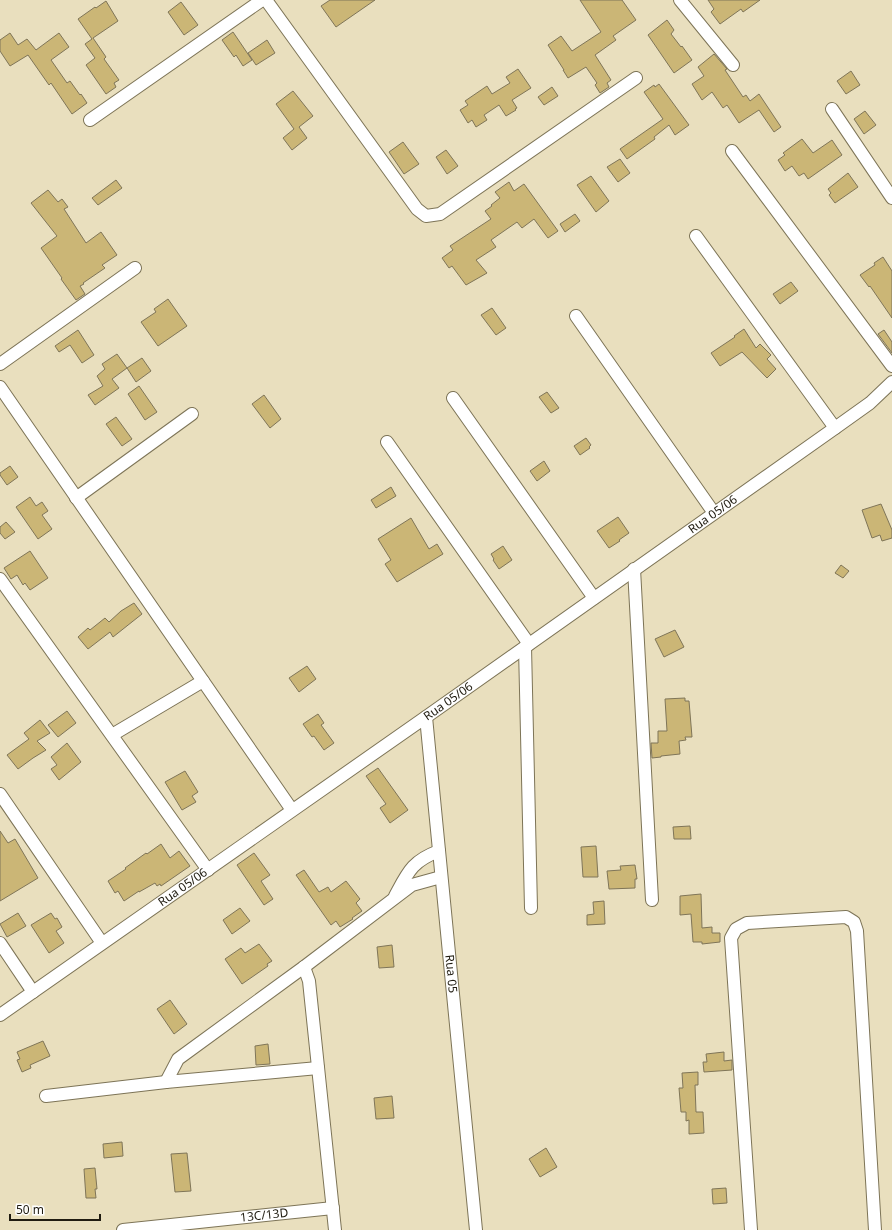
<svg xmlns="http://www.w3.org/2000/svg" width="892" height="1230" viewBox="0 0 892 1230" font-family="'Noto Sans',sans-serif">
	<style>
		.building { fill: #cbb676; stroke: #7f7558 }
		.lines { fill: none; stroke-linecap: round; stroke-linejoin: round }
		.minor-casing { stroke: #7d7457; stroke-width: 14 }
		.minor { stroke: #fff; stroke-width: 12 }
		.labels { text-anchor: middle; stroke-width: 4; stroke-linejoin: round; paint-order: stroke }
		.street-label { font-size: 12px; fill: #201c11; stroke: #fff }
	</style>
	<rect width="100%" height="100%" fill="#e9dfbe"/>
	<path class="building" d="M330,0H375L336,27L321,6Z
		M580,0H622L636,20L613,36L616,40L595,55L611,80L607,83L609,87L600,93L595,85L597,83L586,67L568,78L563,70H564L548,45L561,36L572,51L601,32Z
		M708,0H760L743,12L741,9L720,24L711,12L714,9Z
		M106,1L118,21L93,38L106,57L104,59L119,80L114,83L116,87L106,94L86,65L95,58L85,44L92,39L78,19L95,7L96,8Z
		M181,2L198,25L184,35L168,12Z
		M667,20L674,30L671,34L681,47L682,46L692,60L674,73L648,35Z
		M233,32L252,60L243,66L236,55L234,57L222,40Z
		M10,33L18,45L27,39L36,50L59,33L69,47L51,60L67,83L70,81L80,95L81,94L87,103L72,114L51,83L49,85L28,55L10,66L0,51V40Z
		M267,40L275,53L256,65L248,53Z
		M714,54L727,69L725,70L743,97L746,95L750,101L759,94L781,127L774,132L759,110L739,123L727,105L723,108L712,92L702,100L692,84L704,76L698,67Z
		M518,69L531,88L512,100L517,108L515,109L516,110L506,116L499,105L484,115L487,120L476,127L472,120L468,123L460,110L468,105L465,101L487,86L492,94L510,83L506,77Z
		M851,71L860,85L846,94L837,81Z
		M659,84L689,125L675,135L669,125L654,137L655,139L627,159L620,149L663,119L644,92L654,85L655,87Z
		M552,87L558,96L544,105L538,97Z
		M293,91L313,116L299,127L307,138L292,150L283,138L294,129L276,104Z
		M865,111L876,125L864,134L854,119Z
		M802,139L813,153L832,140L842,155L808,179L804,173L799,176L792,166L785,171L778,160L785,155L783,153Z
		M403,142L419,164L404,174L389,152Z
		M446,150L458,166L447,174L436,157Z
		M620,159L630,173L618,182L607,167Z
		M848,173L858,187L835,203L829,195L831,193L828,189Z
		M591,176L609,201L596,212L577,185Z
		M116,180L122,188L98,205L92,198Z
		M509,182L514,191L524,184L558,231L548,238L534,219L522,228L517,222L491,240L496,247L476,260L487,273L466,285L452,266L449,268L442,258L453,250L450,246L491,219L485,211L492,206L491,205L500,198L495,192Z
		M48,190L58,202L62,199L68,207L64,209L86,243L101,232L117,255L102,265L105,268L83,283L84,284L80,286L85,294L76,300L61,279L62,278L41,248L57,236L31,203Z
		M575,214L580,221L565,232L560,224Z
		M883,257L892,271V318L870,286L869,287L860,275L875,265L874,263Z
		M791,282L798,291L780,304L773,294Z
		M168,299L187,326L158,346L141,322L156,312L154,309Z
		M492,308L506,328L496,335L481,315Z
		M744,329L756,348L760,344L771,355L767,359L776,369L767,378L742,352L720,366L711,353L735,337L734,336Z
		M78,330L94,355L82,363L70,345L59,352L55,346Z
		M884,330L892,342V353L878,334Z
		M117,354L127,368L112,379L119,388L95,405L88,395L103,386L97,376L105,369L102,364Z
		M142,358L151,371L136,382L127,368Z
		M139,386L157,412L145,420L128,394Z
		M547,392L559,408L551,413L539,397Z
		M264,395L281,419L270,428L252,404Z
		M116,417L132,439L122,446L106,424Z
		M586,438L591,445L589,447L590,448L580,455L574,446Z
		M544,461L550,471L537,481L530,471Z
		M10,466L18,477L7,485L0,475V473Z
		M391,487L396,496L376,508L371,500Z
		M30,497L36,506L42,502L48,511L42,515L52,529L38,539L16,507Z
		M881,504L892,530V538L882,541L880,535L872,538L862,510Z
		M618,517L629,533L619,540L620,541L609,548L597,531Z
		M411,518L429,549L437,544L443,554L397,582L385,564L391,560L378,539Z
		M6,522L15,532L5,539L0,533V527Z
		M503,546L512,560L499,569L493,560L494,559L491,554Z
		M30,551L48,578L30,590L25,583L23,585L17,575L11,579L4,568Z
		M841,565L849,571L843,578L835,573Z
		M134,603L142,614L113,637L110,632L88,649L78,637L88,628L90,630L105,618L109,622L121,611Z
		M675,630L684,647L664,657L655,639Z
		M307,666L316,679L299,692L289,678Z
		M685,698V701H689L692,737H685L686,740L679,741L680,754L661,756V757L652,758L651,743H658V731H667L665,699Z
		M67,711L76,723L58,737L48,725Z
		M318,714L324,723L321,725L334,743L324,750L314,736L312,737L303,724Z
		M40,720L50,733L37,741L46,750L33,758L18,769L7,755L29,739L24,733Z
		M67,743L81,762L59,780L51,769L57,765L51,757Z
		M378,768L408,810L390,823L380,808L386,804L366,776Z
		M185,771L198,792L192,796L196,802L182,810L165,782Z
		M690,826L691,839H674L673,827Z
		M0,831L8,843L15,839L38,878L0,901Z
		M161,844L170,858L179,851L190,866L161,886L160,884L157,886L155,883L139,892V891L124,901L118,891L115,893L108,881L126,869L125,868L146,853L147,854Z
		M596,846L598,877H583L581,847Z
		M254,853L270,875L261,881L273,899L264,905L237,865Z
		M635,865L637,879H635V888L609,889L607,871L621,870L620,866Z
		M304,870L319,892L328,887L331,892L346,881L360,899L356,903L362,911L352,918L353,919L340,927L336,921L331,925L296,875Z
		M701,894L702,928L712,927V933H720V942L702,944V942H693L691,914L680,915V896Z
		M604,901L605,924L587,925V915L594,914L593,902Z
		M240,908L250,921L232,934L223,920Z
		M18,913L26,926L7,937L0,924Z
		M51,913L55,919L57,918L62,927L56,931L64,943L49,953L31,925Z
		M259,944L272,961L267,964L268,966L242,984L225,959L241,948L245,953Z
		M392,945L394,967L379,968L377,947Z
		M170,1000L187,1024L174,1034L157,1009Z
		M43,1041L50,1056L30,1065L31,1068L22,1072L17,1060L20,1059L17,1052Z
		M268,1044L270,1064L256,1065L255,1046Z
		M724,1052V1061L732,1060V1070L704,1072L703,1062H707L706,1054Z
		M698,1072V1085H695L696,1112H703L704,1133L689,1134V1120L686,1121V1112H681L679,1088H683L682,1073Z
		M392,1096L394,1118L376,1119L374,1098Z
		M122,1142L123,1156L104,1158L103,1144Z
		M546,1148L557,1167L540,1177L529,1159Z
		M187,1153L191,1191L175,1192L171,1154Z
		M95,1168L97,1189H95L96,1198H86L84,1169Z
		M726,1188L727,1203L713,1204L712,1189Z"/>
	<g class="lines">
		<defs>
			<g id="minor">
				<path d="M266,0L417,209L426,216L440,214L636,78"/>
				<path d="M680,0L733,65"/>
				<path d="M832,109L892,198"/>
				<path d="M90,120L262,0"/>
				<path d="M732,151L892,366"/>
				<path d="M696,236L835,428"/>
				<path d="M576,316L714,513"/>
				<path d="M0,364L135,268"/>
				<path d="M0,387L292,810"/>
				<path d="M453,398L594,598"/>
				<path d="M387,442L529,644"/>
				<path d="M76,498L192,414"/>
				<path d="M634,569L652,900"/>
				<path d="M0,579L208,870"/>
				<path d="M525,647L531,908"/>
				<path id="s1" d="M426,717L476,1230"/>
				<path d="M112,735L203,681"/>
				<path d="M0,794L102,943"/>
				<path d="M395,896C408,872 412,861 439,851"/>
				<path d="M0,943L33,992"/>
				<path d="M304,967L309,981L335,1230"/>
				<path id="s2" d="M0,1015L426,717L835,428L870,403L892,382"/>
				<path d="M166,1082L178,1059L304,967L412,885L441,877"/>
				<path d="M46,1096L166,1082L318,1068"/>
				<path id="s3" d="M123,1230L333,1208"/>
				<path d="M751,1230L731,938L736,929L747,923L846,917L854,922L857,931L875,1230"/>
			</g>
		</defs>
		<use href="#minor" class="minor-casing"/>
		<use href="#minor" class="minor"/>
	</g>
	<g class="labels">
		<g class="street-label">
			<text dy="4" stroke="none"><textPath href="#s2" startOffset="871">Rua 05/06</textPath></text>
			<text dy="4" stroke="none"><textPath href="#s2" startOffset="547">Rua 05/06</textPath></text>
			<text dy="4" stroke="none"><textPath href="#s2" startOffset="223">Rua 05/06</textPath></text>
			<text dy="4" stroke="none"><textPath href="#s1" startOffset="258">Rua 05</textPath></text>
			<text dy="4" stroke="none"><textPath href="#s3" startOffset="142">13C/13D</textPath></text>
		</g>
	</g>
	<path d="M10 1214v6h90v-6" fill="none" stroke="#201c11" stroke-width="2"/>
	<text x="16" y="1214" font-size="12" fill="#201c11" stroke="#ffffff" stroke-width="3" paint-order="stroke">50 m</text>
</svg>
